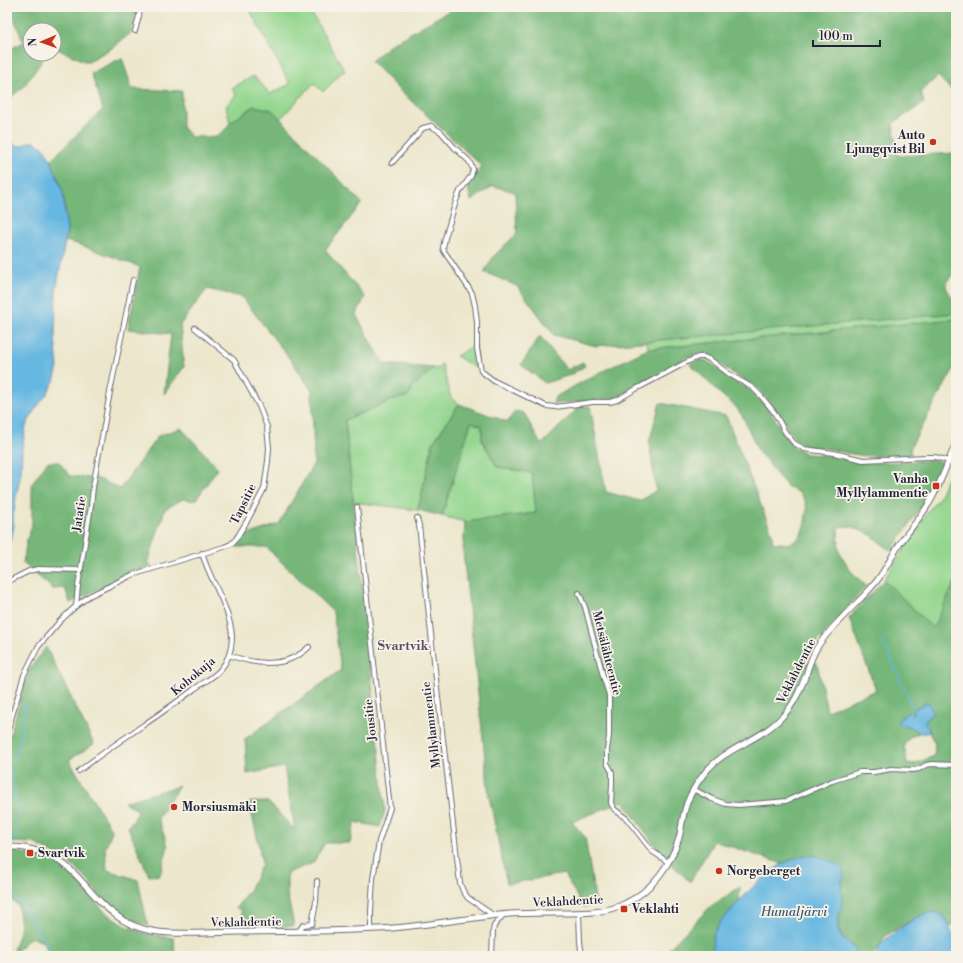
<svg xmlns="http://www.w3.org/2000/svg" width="963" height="963" viewBox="0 0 963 963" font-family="'Libre Bodoni',serif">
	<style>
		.green { fill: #93d68e; stroke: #5a7c64 }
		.forest { fill: #76b779; stroke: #4c6c5a; fill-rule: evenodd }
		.water { fill: #66b7e1; stroke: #446c8e }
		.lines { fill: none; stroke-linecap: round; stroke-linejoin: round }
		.stream { stroke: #66b7e1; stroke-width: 1.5 }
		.minor-casing { stroke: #69676e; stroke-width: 6 }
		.tertiary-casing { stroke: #69676e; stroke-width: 7 }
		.minor { stroke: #fff; stroke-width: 4 }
		.tertiary { stroke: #fff; stroke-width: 5 }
		.poi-dot { fill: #c8321e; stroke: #f7f3e8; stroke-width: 1.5 }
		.labels { text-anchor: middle; stroke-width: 3.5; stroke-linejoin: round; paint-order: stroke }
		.poi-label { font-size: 12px; font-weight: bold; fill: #22223b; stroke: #f7f3e8; text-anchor: start }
		.street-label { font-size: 12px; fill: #22223b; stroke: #f7f3e8 }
		.neighbourhood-label { font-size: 13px; font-weight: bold; fill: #5d4d67; stroke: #f7f3e8 }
		.water-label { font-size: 13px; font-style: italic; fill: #3a5675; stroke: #f7f3e8 }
	</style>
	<rect width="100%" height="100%" fill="#f7f3e8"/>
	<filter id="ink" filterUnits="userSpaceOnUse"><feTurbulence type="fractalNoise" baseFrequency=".025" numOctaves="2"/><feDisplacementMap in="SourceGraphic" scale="8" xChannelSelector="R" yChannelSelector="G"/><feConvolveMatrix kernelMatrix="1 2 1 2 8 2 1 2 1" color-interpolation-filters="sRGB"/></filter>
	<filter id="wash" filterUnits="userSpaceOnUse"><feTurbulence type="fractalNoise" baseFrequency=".012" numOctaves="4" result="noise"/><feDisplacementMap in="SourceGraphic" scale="16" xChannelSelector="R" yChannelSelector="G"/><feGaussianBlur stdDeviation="0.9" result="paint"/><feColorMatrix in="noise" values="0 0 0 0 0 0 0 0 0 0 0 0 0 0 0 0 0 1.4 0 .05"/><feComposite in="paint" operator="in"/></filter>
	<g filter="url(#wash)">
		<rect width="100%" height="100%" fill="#ece7cc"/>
		<path class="green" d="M248,7H308L345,71L342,72L323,92L314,83L280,119L272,110L254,106L230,123L226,106L236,95L232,88L254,76L270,94L290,84Z
			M956,313V319L648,349L647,341Z
			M476,344L477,366L474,367L456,356Z
			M442,364L451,398L459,404L433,443L418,510L353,502L345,420L392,400L408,396L412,389L413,384L417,383L434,368L437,369Z
			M471,422L482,426V440L497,467L532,473L536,513L465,522L442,516Z
			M956,456V580L933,629L884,580L929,510L939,498Z"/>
		<path class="forest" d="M10,7H136L134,24L131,33L112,48L87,62L57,49L54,50V30H30V54H47L24,86L7,101V51L23,42Z
			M456,7H956V95L938,76L921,92L924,103L893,123L898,156L956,153V271L947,281L946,287L956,305V313L596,346L554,335L517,286L484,272L494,256L517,233L515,192L493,186L471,201L468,188L482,166L397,88L371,61L391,44Z
			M122,58L132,89L182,91V127L191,137H215L224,131L230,123L254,106L272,110L362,203L325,250L365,297L356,315L384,364L434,368L417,383L413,384L412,389L409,396L392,400L345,420L385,810L380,827L355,822L350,843H325L313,863L287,873V893L294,926L243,928L241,909L236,908L251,887L262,864L258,841L249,802H268L295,830L284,767L247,774L245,739L341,670L333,612L266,547H236L239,538L279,524L314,463L312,391L296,367L242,297L207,289L180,325L184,367L164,394L171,334L128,329L140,267L78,244L65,241L67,230L63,192L51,160L103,109L91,73Z
			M956,319V365L911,446L910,451L912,454C895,455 877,457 860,455C849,454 839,451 829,449C816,447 805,449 795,439L770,402L757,388L729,371L717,361L708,354L701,353L685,358L616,398L553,404L555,397L591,377L648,349Z
			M540,336L567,370L583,362L585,366L570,375L545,383L521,365Z
			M698,360H705L713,365L737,383L751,391L768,408L779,425L787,440L796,448L806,454L824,455L857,462L878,463L935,460L944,463C932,495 910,523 891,551L871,535L853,527L842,526L838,529L839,551L850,570L866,586L819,640L813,648L805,663H817L827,711L876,690L849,618L884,580L933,628L956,580V921L950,927L946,919L934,912L927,913L915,918L885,936L880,945L873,955L871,956H857V952L843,939L838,927L842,899L841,890L814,855L783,864L714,841L690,882L661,854L623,801L572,822L585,837L596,905L583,907L564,874L507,884L489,796L463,551L465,522L536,513L532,473L497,467L482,440V426L471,422L442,516L418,510L433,443L459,404L508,422L515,411L524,413L541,445L579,407L590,406L606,492L640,501L656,490L649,442L660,403L726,416L773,536L772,542L788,544L795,541L801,535L805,522L807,509L805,501L800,493L789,488L777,475L767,461L759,453L743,417L736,407L716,390L690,364ZM926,702L928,717L924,723L929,728V732L935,744L934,756L915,764L907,763L904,745L909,738L919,733L910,726L904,725L908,712L910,715L913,712V709L921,706Z
			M181,428L218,468L195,501L183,499L165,509L148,562L151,567L131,573L70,603L65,588L53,589L23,563L27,540L32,525V484L47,462H59L70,476L99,479L120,489L158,436Z
			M46,647L94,744L69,760L112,831L105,848L107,870L138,880L148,926L126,917L112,909L99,895L85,877L66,860L34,843L7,842V745L29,670Z
			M179,786L158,818L168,846L160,875L149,876L128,827L139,811L124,802Z
			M7,849H16L19,852L25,854H31L39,853L57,862L68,871L106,913L128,927L147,934L174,938L175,956H51L43,942L31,937L17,950H13L21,926L18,905L7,897Z
			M740,887L739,901L716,929L713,956H662L711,906Z"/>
		<path class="water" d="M7,132L11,143L17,146H23L29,142H35L44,148L51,160L63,192L67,230L56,291L55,338L58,367L54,381L47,394L34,411L26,426L22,449L21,473L16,497L13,518L14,526L12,535L7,548Z
			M926,702L929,703L933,713L928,717L924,723L929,728V732C916,738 913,722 902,726L898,724V720L908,712L911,715L913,712V709L921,706Z
			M806,855C815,855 822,858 830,861C851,869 842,874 841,890C841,893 843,896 842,899C842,910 835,922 839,933C843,943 857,943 857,956H713C712,947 711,937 716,929C720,921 727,915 732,909C752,887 776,861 806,855Z
			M934,912C951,915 947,930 956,939V956H876L880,945L886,939L915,918L927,913Z"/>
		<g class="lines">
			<path class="stream" d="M882,638L913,709
				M18,820L19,816L10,775L22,733L25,702
				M15,843L17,827
				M7,853L13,851
				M7,892L20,903L54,956"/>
		</g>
	</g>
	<g filter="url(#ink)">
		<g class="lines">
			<defs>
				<path id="minor" d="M135,31L139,16L140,7
					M392,163L423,128L431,126L441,132L455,148L469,161L473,169L471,176L460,191L456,201L445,238L443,248L444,251L472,293L475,306L477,322V349L481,371L494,381L546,406L555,407L593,402H610L617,400L636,389L685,363L698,357H704L711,360L729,374L753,388L761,396L774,412L785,432L794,443L804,449L834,453L863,460L927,457H935L949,461
					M357,507L390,808L379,841L373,879L371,911V929
					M417,518L419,525L438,697L460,883L463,891L468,898L493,915
					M7,582L29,571L38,569L81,570
					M579,593L585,607L603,676L609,695V736L607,750V763L612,772V784L611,803L614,809L627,819L652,851L668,862
					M76,606L89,596L132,575L224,547L231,544L236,539L247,521L264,489L268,461L269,448L267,427L259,406L234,360L195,328
					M229,655C256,665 286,669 309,647
					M7,733L24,675L38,647L60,621L76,606L78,586L91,506L93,487L110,392L133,280
					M79,771C116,742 156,718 193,690C202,683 213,678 220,670C228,661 232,648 232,636C230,607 210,581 202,553
					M693,789L712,799L726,804L739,805L776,802L786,801L832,781L860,772H874L891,769L913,770L919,769L926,765L932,764L956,765
					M579,913L580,942L582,956
					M299,931L303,925L312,924L316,902L317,881
					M492,956L493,931L494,926L504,914"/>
				<path id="tertiary" d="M7,847C32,846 56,855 74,873C87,886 98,902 113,913C125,923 142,930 158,932C183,935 213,932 238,932C290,931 342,932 393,928C418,926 442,922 467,919C481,917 495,915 510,914C526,913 543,913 559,913C581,913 605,914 626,903C651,891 671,865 679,838C681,830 682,822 684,813C687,799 694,787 703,775C724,747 759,742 782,717C794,705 800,690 806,675C809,665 812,655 818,646C834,622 858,604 876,582C885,571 891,557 899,545C909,530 922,516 931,500C941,482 948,462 956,443"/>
			</defs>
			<use href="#minor" class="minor-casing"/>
			<use href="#tertiary" class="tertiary-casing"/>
			<use href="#minor" class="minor"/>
			<use href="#tertiary" class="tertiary"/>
		</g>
	</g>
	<g class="poi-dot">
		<circle cx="933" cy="142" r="4"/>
		<rect x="932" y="482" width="8" height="8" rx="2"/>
		<circle cx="174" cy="807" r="4"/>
		<rect x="26" y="849" width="8" height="8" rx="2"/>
		<circle cx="719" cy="871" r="4"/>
		<rect x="620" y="905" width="8" height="8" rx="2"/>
	</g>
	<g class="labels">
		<g class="poi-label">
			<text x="925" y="139" text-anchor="end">Auto<tspan x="925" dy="14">Ljungqvist Bil</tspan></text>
			<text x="928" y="483" text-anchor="end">Vanha<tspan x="928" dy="14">Myllylammentie</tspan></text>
			<text x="182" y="811">Morsiusmäki</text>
			<text x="38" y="857">Svartvik</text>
			<text x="727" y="875">Norgeberget</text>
			<text x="632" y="913">Veklahti</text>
		</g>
		<g class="street-label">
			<text transform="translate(243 504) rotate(-64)" y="4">Tapsitie</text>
			<text transform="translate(79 514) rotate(-81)" y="4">Jatatie</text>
			<text transform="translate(607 653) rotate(76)" y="4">Metsälähteentie</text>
			<text transform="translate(796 671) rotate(-63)" y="4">Veklahdentie</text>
			<text transform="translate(193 676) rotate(-40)" y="4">Kohokuja</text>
			<text transform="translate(370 720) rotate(-96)" y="4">Jousitie</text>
			<text transform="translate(431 725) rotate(-97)" y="4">Myllylammentie</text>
			<text transform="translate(568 901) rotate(-3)" y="4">Veklahdentie</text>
			<text transform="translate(246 922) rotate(-1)" y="4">Veklahdentie</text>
		</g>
		<g class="neighbourhood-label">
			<text x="403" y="650">Svartvik</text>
		</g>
		<g class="water-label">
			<text x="794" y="916">Humaljärvi</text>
		</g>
	</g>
	<rect width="963" height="963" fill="none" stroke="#f7f3e8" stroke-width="24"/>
	<g transform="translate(42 42) rotate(268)"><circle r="19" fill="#f7f3e8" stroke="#a29fa3"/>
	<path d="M0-3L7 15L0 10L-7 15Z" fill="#c8321e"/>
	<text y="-6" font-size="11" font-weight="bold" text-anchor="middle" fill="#22223b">N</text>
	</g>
	<path d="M813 40v6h67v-6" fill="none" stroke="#22223b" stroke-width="2"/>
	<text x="819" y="40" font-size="12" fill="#22223b" stroke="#f7f3e8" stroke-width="3" paint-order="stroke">100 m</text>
</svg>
